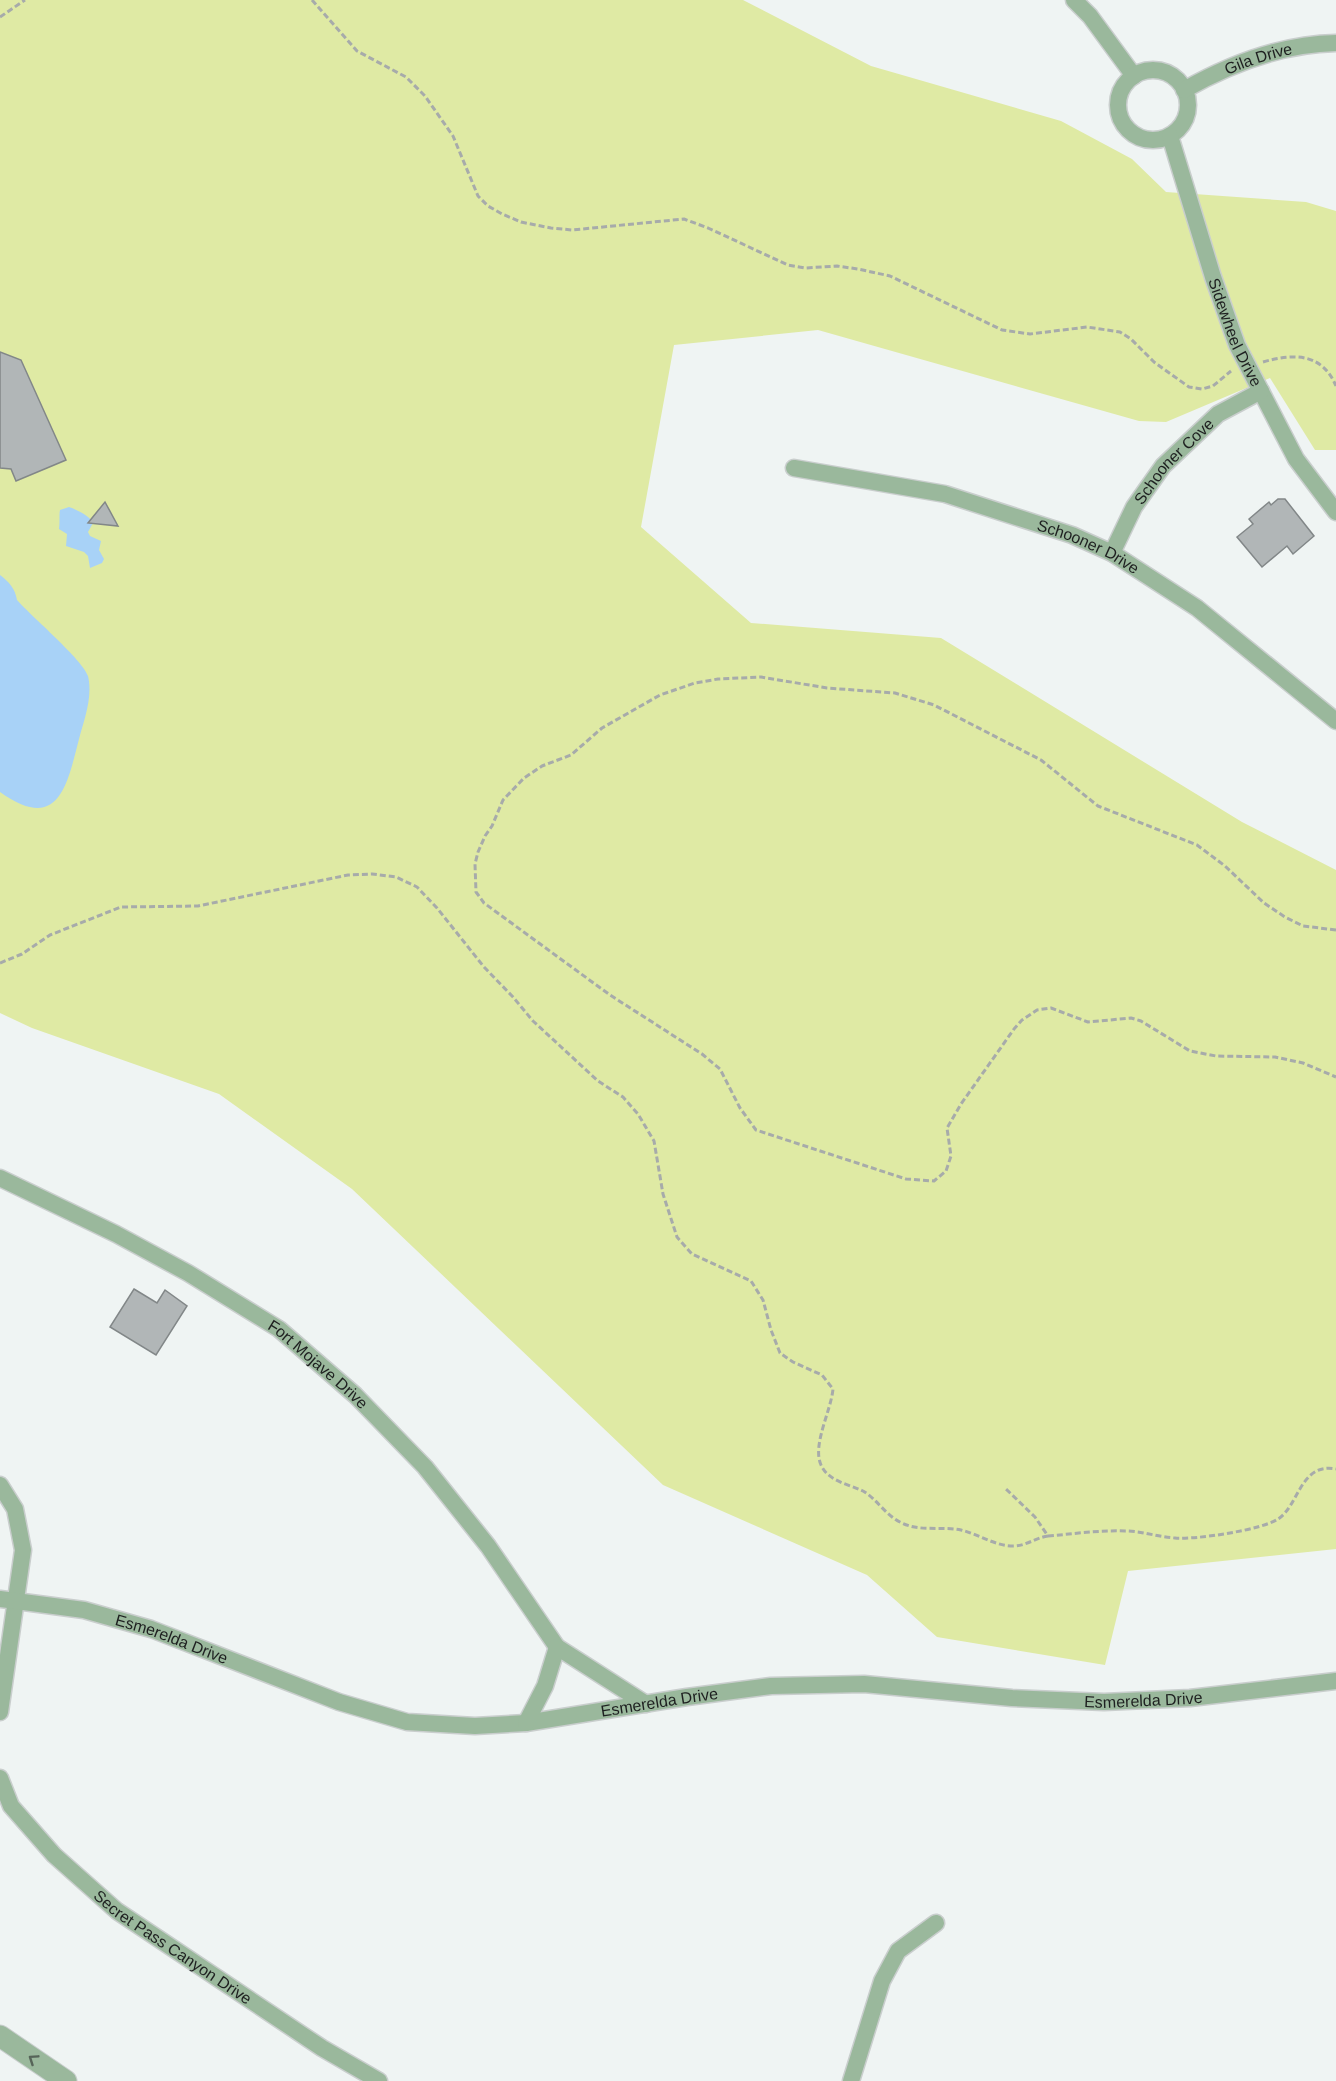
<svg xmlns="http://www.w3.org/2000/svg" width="1336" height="2081" viewBox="0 0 1336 2081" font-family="Arial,sans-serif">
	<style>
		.green { fill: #dfeaa4 }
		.water { fill: #a8d2f7 }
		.building { fill: #b1b6b7; stroke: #828788; stroke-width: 1.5 }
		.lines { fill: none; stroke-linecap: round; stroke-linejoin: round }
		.minor-casing { stroke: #c9cecd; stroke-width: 19 }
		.tertiary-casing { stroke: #c9cecd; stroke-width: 23 }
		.path { stroke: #a7abaa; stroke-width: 3; stroke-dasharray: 6 3; stroke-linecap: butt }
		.minor { stroke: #9ab89c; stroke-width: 16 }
		.tertiary { stroke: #9ab89c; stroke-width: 21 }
		.oneway { stroke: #566458 }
		.labels { text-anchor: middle; stroke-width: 4.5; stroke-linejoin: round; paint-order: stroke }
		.street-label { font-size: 16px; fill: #1e2020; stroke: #eff4f3 }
	</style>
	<rect width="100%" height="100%" fill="#eff4f3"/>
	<path class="green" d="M0,0H743L871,66L1061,121L1132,159L1166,192L1306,202L1336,211V450H1315L1270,378L1166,422L1139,421L818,330L674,345L641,527L751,623L941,638L1242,822L1336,870V1549L1128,1571L1105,1665L937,1637L867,1575L663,1485L352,1189L219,1094L32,1028L0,1013Z"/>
	<path class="water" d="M69,507C77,510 89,515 93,523L88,532L90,536L101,541L99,550L104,559L102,563L90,568L88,556L84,552L66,546L67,534L59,529C60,523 59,514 60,510Z
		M0,575C9,582 15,588 17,600C31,616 83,660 88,676C93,697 84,720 79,739C67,785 59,834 0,792Z"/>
	<path class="building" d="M0,352L21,360L66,460L16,481L11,469L0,468Z
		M1278,499H1285L1314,536L1293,554L1287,546L1262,567L1237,537L1253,524L1249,519L1269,502L1271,505Z
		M105,502L118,526L88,523Z
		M134,1289L157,1303L165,1290L187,1306L156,1355L110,1327Z"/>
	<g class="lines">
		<defs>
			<g id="minor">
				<path d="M1074,0L1090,16L1134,76"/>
				<circle cx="1153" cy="105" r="35"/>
				<path id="s1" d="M1184,90C1230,64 1283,44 1336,43"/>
				<path id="s2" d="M1170,136L1213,277L1237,345L1296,459L1336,512"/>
				<path id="s3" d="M794,468L945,494L1072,535L1112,553L1197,608L1336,721"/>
				<path id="s4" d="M1112,553L1134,507L1163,466L1218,414L1261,391"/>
				<path id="s5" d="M0,1178L116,1234L188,1273L279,1329L355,1395L425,1467L488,1546L557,1647"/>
				<path d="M0,1485L15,1509L23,1550L0,1712"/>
				<path id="s6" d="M0,1599L84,1610L151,1629L339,1702L407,1722L475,1726L526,1723L687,1697L771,1686L864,1684L1012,1698L1104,1702L1190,1698L1336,1681"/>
				<path d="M526,1723L545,1686L557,1647L646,1704"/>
				<path id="s7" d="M0,1778L11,1806L54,1855L117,1911L322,2048L379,2081"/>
				<path d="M851,2081L882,1981L898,1951L936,1923"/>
			</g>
			<path id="tertiary" d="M0,2036L66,2081"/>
		</defs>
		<use href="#minor" class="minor-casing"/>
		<use href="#tertiary" class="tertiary-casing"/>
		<path class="path" d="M312,0L357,51L406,77L425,96L453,136L478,196L488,206L502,214L521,222L551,228L572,230L684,219L708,228L788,265L805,268L837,266L858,269L890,276L1002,330L1030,334L1087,327L1120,332L1131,339L1154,362L1189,387L1202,389L1213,386L1231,371
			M0,17L25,0
			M1263,362C1294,353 1322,353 1336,386
			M1336,930L1303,926L1285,917L1264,903L1225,866L1197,845L1098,806L1041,760L934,705L895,693L827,688L761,677L718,679L695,683L660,695L602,728L571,755L542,766L524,778L503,800L492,826L485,836L478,852L475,864L476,892L484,903L610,995L702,1054L720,1069L740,1108L756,1130L906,1179L934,1181L946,1171L951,1156L947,1128L961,1104L1014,1029L1022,1020L1037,1010L1051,1008L1088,1022L1131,1018L1141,1021L1190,1051L1216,1056L1275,1057L1303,1063L1336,1077
			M0,963L22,954L50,935L121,907L198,906L348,875L372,874L396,877L417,887L437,908L484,967L513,997L533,1021L598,1081L623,1097L638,1114L654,1141L663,1194L677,1237L692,1254L751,1281L763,1300L771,1330L780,1353L793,1362L822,1375L833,1389C831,1411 812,1445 821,1465C828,1481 848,1484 863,1491C877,1499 886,1516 902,1523C920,1532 942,1526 961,1530C978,1534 995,1546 1013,1546C1026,1546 1035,1538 1048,1536L1035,1517L1004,1487
			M1048,1536C1073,1534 1099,1530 1125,1531C1142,1531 1158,1537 1175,1538C1194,1540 1262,1530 1278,1519C1299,1506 1300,1462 1336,1469"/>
		<use href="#minor" class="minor"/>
		<use href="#tertiary" class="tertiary"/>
	</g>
	<defs><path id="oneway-chevron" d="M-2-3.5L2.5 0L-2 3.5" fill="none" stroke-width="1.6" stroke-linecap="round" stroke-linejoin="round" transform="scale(1.5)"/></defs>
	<use class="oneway" href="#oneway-chevron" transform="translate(33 2059) rotate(-146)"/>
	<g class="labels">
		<g class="street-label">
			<text dy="6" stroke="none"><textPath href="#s1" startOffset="81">Gila Drive</textPath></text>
			<text dy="6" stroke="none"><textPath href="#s2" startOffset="207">Sidewheel Drive</textPath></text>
			<text dy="6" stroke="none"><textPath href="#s4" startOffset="112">Schooner Cove</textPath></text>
			<text dy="6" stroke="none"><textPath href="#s3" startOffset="306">Schooner Drive</textPath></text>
			<text dy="6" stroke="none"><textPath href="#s5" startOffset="370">Fort Mojave Drive</textPath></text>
			<text dy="6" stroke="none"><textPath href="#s6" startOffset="177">Esmerelda Drive</textPath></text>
			<text dy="6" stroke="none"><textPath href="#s6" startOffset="1167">Esmerelda Drive</textPath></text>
			<text dy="6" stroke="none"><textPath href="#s6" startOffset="681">Esmerelda Drive</textPath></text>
			<text dy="6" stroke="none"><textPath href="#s7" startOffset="246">Secret Pass Canyon Drive</textPath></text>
		</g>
	</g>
</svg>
